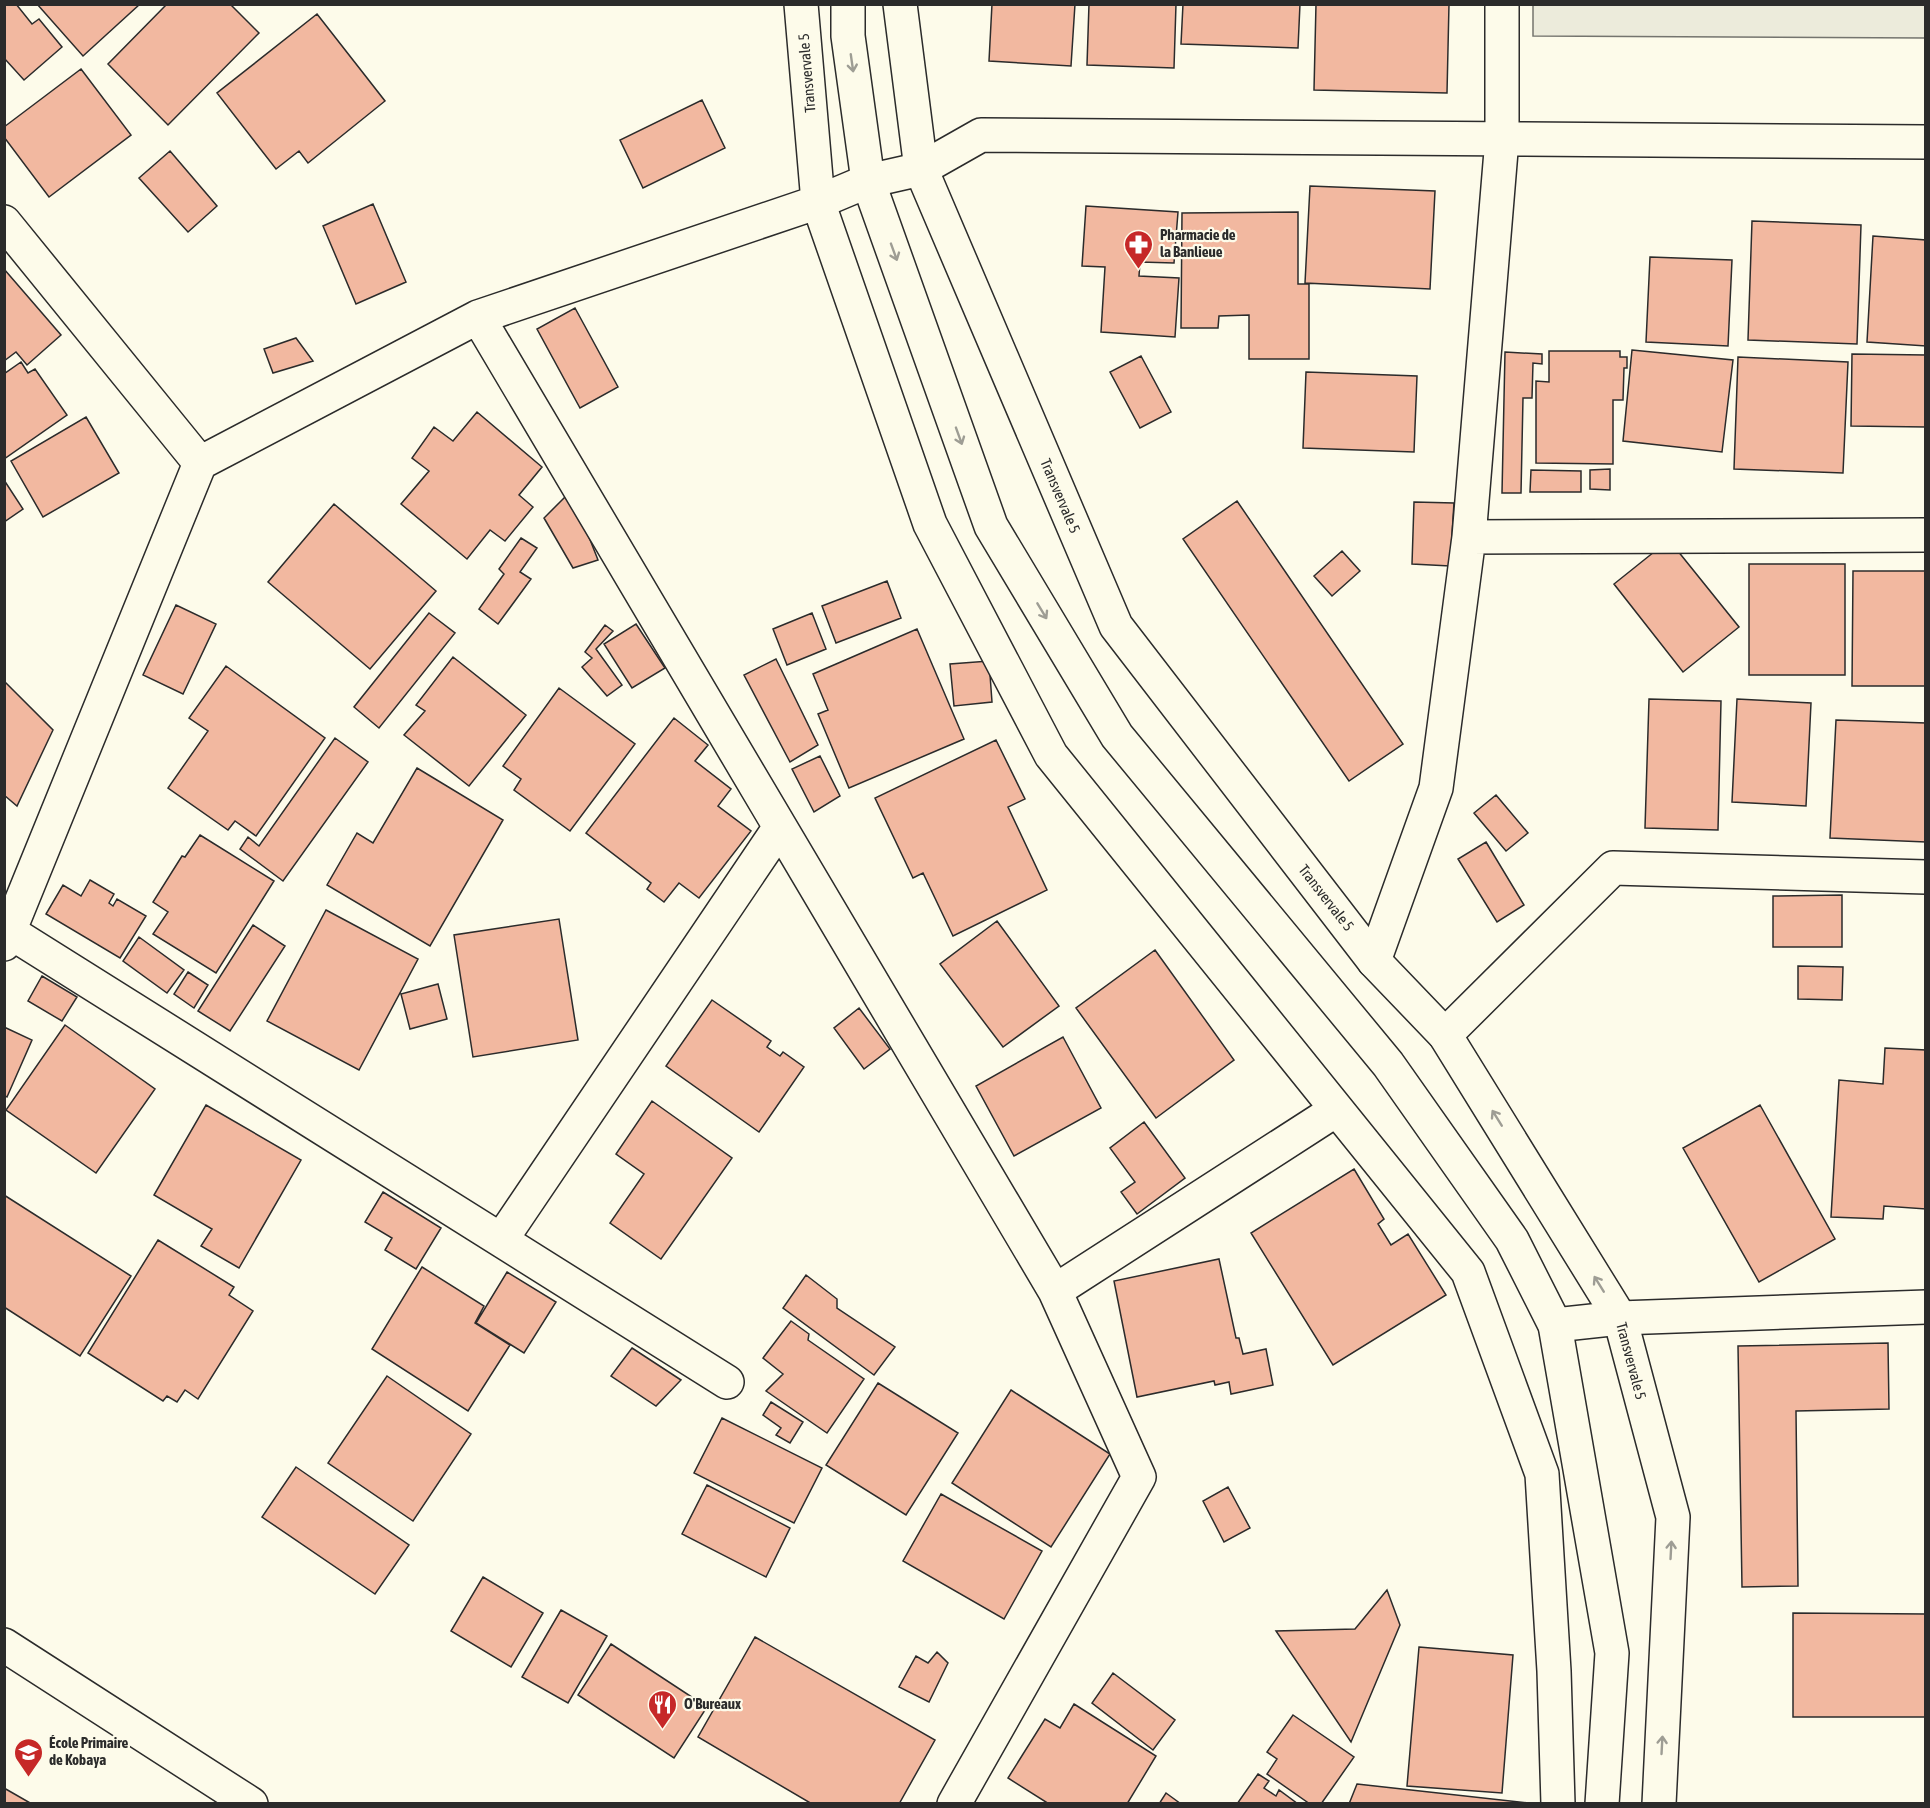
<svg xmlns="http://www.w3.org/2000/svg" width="1930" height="1808" viewBox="0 0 1930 1808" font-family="'Asap Condensed',sans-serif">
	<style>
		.green { fill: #ecebdb; stroke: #74746e; stroke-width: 1.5 }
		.building { fill: #f2b8a0; stroke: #2b2b2b; stroke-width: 1.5 }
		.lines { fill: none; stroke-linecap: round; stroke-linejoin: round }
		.minor-casing { stroke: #2b2b2b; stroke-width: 36 }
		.secondary-casing { stroke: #2b2b2b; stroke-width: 36 }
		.primary-casing { stroke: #2b2b2b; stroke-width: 36 }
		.minor { stroke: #fdfbea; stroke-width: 33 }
		.secondary { stroke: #fdfbea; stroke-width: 33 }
		.primary { stroke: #fdfbea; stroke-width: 33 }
		.oneway { stroke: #9e9d94 }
		.labels { text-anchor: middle; stroke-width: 4.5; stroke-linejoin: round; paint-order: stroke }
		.street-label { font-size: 15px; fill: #2b2b2b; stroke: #fdfbea }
		.poi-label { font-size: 15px; font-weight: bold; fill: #2b2b2b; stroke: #fdfbea; text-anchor: start }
	</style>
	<rect width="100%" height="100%" fill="#fdfbea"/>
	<path class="green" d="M1533,5H1925V38L1533,36Z"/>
	<path class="building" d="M4,4H16L32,24L39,19L62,47L24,80L4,58Z
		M37,4H140L83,56Z
		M167,4H230L259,33L168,125L108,64Z
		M992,4H1075L1071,66L989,61Z
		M1089,4H1176L1174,68L1087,65Z
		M1183,4H1300L1298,48L1181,44Z
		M1316,4H1449L1447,93L1314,90Z
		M317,14L385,101L308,163L299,151L276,169L217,93Z
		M81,69L131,135L49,197L4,137V127Z
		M702,100L725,148L643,188L620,140Z
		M170,151L217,206L188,232L139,178Z
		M1310,186L1435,191L1430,289L1305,283Z
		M373,204L406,282L356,304L323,226Z
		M1086,206L1178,212L1174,263L1140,262L1139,276L1179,278L1175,337L1101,332L1105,267L1082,266Z
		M1298,212V284H1309V359H1249V315L1219,316L1218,328H1181L1182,213Z
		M1752,221L1861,225L1857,344L1748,340Z
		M1873,236L1926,240V346L1867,342Z
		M1650,257L1732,260L1728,346L1646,342Z
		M4,269L61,335L27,365L16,352L4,361Z
		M575,308L618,387L580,408L537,329Z
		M296,338L313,361L273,373L264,349Z
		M1632,350L1733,360L1722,452L1623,441Z
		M1549,351H1620V357H1627V368H1624L1623,400H1613V464L1536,463V381L1549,382Z
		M1505,352L1542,354V364L1533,363L1532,398H1523L1521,493H1502Z
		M1852,354L1926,355V427L1851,426Z
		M1141,356L1171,412L1140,428L1110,372Z
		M1738,357L1848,362L1843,473L1734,469Z
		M21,362L28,373L35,369L67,415L4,459V374Z
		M1306,372L1417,376L1414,452L1303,448Z
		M477,412L542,467L519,495L533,507L505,541L490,530L467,559L401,504L429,471L412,458L434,427L453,441Z
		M86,417L119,473L43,517L11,461Z
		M1610,469V490L1590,489V470Z
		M1531,470L1581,471V492H1530Z
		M4,480L23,509L4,522Z
		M571,491L598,560L573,568L544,518Z
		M1237,501L1403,744L1349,781L1183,539Z
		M1414,502L1454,503L1450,566L1412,564Z
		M334,504L436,591L370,669L268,582Z
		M521,538L537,548L520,572L531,579L498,624L479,609L504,574L499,569Z
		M1669,540L1739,627L1683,672L1614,584Z
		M1342,551L1360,571L1332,596L1314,576Z
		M1749,564H1845V675H1749Z
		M1853,571H1926V686H1852Z
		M887,581L901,618L836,643L822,606Z
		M176,605L216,624L183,694L143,675Z
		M429,613L455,633L379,728L354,707Z
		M812,613L826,649L787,665L773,629Z
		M636,624L665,668L632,688L604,644Z
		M605,625L613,631L596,649L622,685L607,696L582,667L592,658L585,652Z
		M917,629L964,739L849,788L818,714L828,710L813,674Z
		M453,657L526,715L469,786L404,735L425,711L416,705Z
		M776,659L818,745L790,762L744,675Z
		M989,661L992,702L954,706L950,664Z
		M226,666L325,738L256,836L235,821L228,830L168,788L208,731L189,718Z
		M4,681L53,730L17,806L4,795Z
		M559,688L635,744L570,831L514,790L521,779L503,766Z
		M1649,699L1721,701L1718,830L1645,828Z
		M1737,699L1811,703L1806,806L1732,802Z
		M674,718L708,745L695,761L731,789L718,806L751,831L699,898L679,883L664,902L647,889L651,883L586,833Z
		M1836,720L1926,723V842L1830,838Z
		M335,738L368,762L283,881L240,849L248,837L259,846Z
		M996,740L1025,799L1008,807L1047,890L953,936L923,873L913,878L875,798Z
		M820,756L840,796L814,812L792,769Z
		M417,768L503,820L430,946L327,885L357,833L373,843Z
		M1496,795L1528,833L1506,851L1474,813Z
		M200,835L274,881L216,973L153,934L168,912L153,902L182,856L185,857Z
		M1486,842L1524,905L1497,922L1458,859Z
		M90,880L114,894L109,903L113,906L117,899L146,916L120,958L46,914L63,885L81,896Z
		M1842,895V947H1773V896Z
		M326,910L418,959L359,1070L267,1021Z
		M559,919L578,1040L473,1057L454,935Z
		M997,921L1059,1006L1003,1047L940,964Z
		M253,925L285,946L230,1031L198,1011Z
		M139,937L184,970L167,993L123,961Z
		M1155,950L1234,1060L1156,1118L1076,1008Z
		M1798,966L1843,967L1842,1000L1798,999Z
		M188,972L208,985L194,1008L174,994Z
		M42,976L77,997L62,1021L28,1001Z
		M438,984L447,1019L410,1029L401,994Z
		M712,1000L771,1041L767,1047L780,1056L783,1052L804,1067L759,1132L666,1066Z
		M859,1008L890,1049L864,1069L834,1028Z
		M65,1025L155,1089L96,1173L6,1110Z
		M4,1027L32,1040L7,1097L4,1095Z
		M1063,1037L1101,1108L1014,1156L976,1086Z
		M1885,1048L1926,1050V1209L1884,1206L1883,1219L1831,1217L1839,1080L1883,1084Z
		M652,1101L732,1158L661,1259L610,1223L644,1174L616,1154Z
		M206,1105L301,1160L239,1268L201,1246L212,1229L154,1195Z
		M1760,1105L1835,1239L1759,1282L1683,1148Z
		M1144,1122L1185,1178L1137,1214L1121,1192L1135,1182L1110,1148Z
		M1354,1169L1384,1219L1378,1224L1391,1245L1408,1234L1446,1295L1333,1365L1251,1233Z
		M383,1192L441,1228L416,1269L385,1250L392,1238L365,1222Z
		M4,1195L131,1276L80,1356L4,1307Z
		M158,1240L234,1287L229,1295L253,1311L198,1399L185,1390L177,1402L167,1396L163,1401L88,1353Z
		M1219,1259L1236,1338H1239L1243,1354L1266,1349L1273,1385L1231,1394L1229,1382L1215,1385L1214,1381L1137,1397L1114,1281Z
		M422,1267L484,1306L475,1323L510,1345L468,1411L372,1349Z
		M507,1272L556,1302L524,1353L476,1323Z
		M806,1275L837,1299V1308L895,1347L874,1375L783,1308Z
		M791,1321L809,1334L808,1340L864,1379L827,1433L766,1391L783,1374L763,1358Z
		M1888,1343L1889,1409L1796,1411L1798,1586L1742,1587L1738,1346Z
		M632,1348L681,1380L656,1406L611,1376Z
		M387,1376L471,1434L413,1521L328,1463Z
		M878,1383L958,1433L906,1515L826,1465Z
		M1011,1390L1110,1454L1051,1547L952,1483Z
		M771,1402L803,1422L790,1443L776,1435L781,1428L763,1415Z
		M722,1418L822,1468L794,1523L694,1473Z
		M296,1467L409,1545L375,1594L262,1517Z
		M707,1485L790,1528L766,1577L682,1534Z
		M1228,1487L1250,1528L1224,1542L1203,1501Z
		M941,1494L1042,1551L1004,1619L903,1561Z
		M483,1577L543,1613L511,1667L451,1631Z
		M1387,1590L1400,1625L1351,1742L1276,1631L1355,1629Z
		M561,1610L607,1636L568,1703L522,1677Z
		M1793,1613L1926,1614V1717H1793Z
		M755,1637L935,1740L899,1804H812L698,1737Z
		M611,1644L707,1707L674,1758L578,1695Z
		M1419,1647L1513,1655L1502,1793L1407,1786Z
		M937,1652L948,1663L929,1702L899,1687L916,1656L928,1663Z
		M1113,1673L1175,1720L1153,1750L1092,1703Z
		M1074,1704L1156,1756L1127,1804H1049L1008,1778L1045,1719L1060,1728Z
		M1293,1715L1354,1757L1321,1804H1310L1267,1774L1277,1759L1267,1752Z
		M1258,1774L1269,1781L1264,1788L1276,1796L1279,1790L1298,1804H1237Z
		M1357,1784L1529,1803V1804H1349Z
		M4,1788L32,1804H4Z
		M1166,1793L1181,1804H1159Z"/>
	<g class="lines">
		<defs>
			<path id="minor" d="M801,4L818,202L930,524L1051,755L1468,1272L1542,1474L1554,1671L1558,1804
				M4,222L200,463
				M478,317L1055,1291L1139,1477L954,1804
				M1469,537L1926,535
				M10,932L727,1382
				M4,944L200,463L478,317L818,202L868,181L921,169L981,135L1926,142
				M1374,961L1436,788L1469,537L1502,139V4
				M1445,1035L1613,868L1926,877
				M501,1240L780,827
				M1055,1291L1336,1110
				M1555,1325L1620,1318L1926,1307"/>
			<path id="secondary" d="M848,4V36L868,181L991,526L1117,736L1388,1064L1512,1240L1555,1325L1612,1653L1602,1804
				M900,4L921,169L1116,626L1374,961L1445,1035L1620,1318L1673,1517L1659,1804"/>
			<path id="primary" d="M4,1645L251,1804"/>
		</defs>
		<use href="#minor" class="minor-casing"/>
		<use href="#secondary" class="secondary-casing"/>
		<use href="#primary" class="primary-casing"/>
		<use href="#minor" class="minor"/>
		<use href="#secondary" class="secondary"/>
		<use href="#primary" class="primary"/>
	</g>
	<defs><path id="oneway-shaft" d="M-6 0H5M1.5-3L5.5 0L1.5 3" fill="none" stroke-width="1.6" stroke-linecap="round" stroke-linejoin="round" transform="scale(1.5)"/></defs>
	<g class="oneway">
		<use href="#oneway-shaft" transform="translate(852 63) rotate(82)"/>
		<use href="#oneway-shaft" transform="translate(894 252) rotate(70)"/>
		<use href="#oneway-shaft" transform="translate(959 436) rotate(70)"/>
		<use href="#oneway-shaft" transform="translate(1042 611) rotate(59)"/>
		<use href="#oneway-shaft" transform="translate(1497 1118) rotate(-122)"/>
		<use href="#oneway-shaft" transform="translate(1599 1284) rotate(-122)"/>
		<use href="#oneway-shaft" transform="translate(1671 1550) rotate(-87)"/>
		<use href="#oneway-shaft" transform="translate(1662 1745) rotate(-87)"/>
	</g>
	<defs>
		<symbol id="pharmacy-pin" viewBox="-11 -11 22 30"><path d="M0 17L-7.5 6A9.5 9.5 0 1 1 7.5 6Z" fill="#c62828" stroke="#fdfbea"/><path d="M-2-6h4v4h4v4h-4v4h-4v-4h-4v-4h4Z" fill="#fff"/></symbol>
		<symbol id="restaurant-pin" viewBox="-11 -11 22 30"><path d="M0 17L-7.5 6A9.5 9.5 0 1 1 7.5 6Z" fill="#c62828" stroke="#fdfbea"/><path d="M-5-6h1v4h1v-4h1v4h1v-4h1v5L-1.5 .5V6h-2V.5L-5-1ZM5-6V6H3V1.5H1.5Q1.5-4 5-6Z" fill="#fff"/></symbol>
		<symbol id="school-pin" viewBox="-11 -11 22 30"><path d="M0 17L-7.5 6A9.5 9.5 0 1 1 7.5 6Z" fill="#c62828" stroke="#fdfbea"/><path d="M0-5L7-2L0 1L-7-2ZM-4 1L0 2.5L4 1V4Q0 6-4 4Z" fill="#fff"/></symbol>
	</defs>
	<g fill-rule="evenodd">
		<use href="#pharmacy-pin" x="1122" y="228" width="33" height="45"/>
		<use href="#restaurant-pin" x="646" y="1688" width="33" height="45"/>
		<use href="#school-pin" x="12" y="1736" width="33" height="45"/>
	</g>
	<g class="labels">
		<g class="street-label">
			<text transform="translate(807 73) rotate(-95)" y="5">Transvervale 5</text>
			<text transform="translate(1060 496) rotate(67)" y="5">Transvervale 5</text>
			<text transform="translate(1326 898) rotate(52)" y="5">Transvervale 5</text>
			<text transform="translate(1631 1361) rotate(75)" y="5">Transvervale 5</text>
		</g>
		<g class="poi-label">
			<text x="1160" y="240">Pharmacie de<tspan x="1160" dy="17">la Banlieue</tspan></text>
			<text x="684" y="1709">O'Bureaux</text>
			<text x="49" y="1748">École Primaire<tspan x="49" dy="17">de Kobaya</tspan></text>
		</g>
	</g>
	<rect width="1930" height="1808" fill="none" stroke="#2b2b2b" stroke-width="12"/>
</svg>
